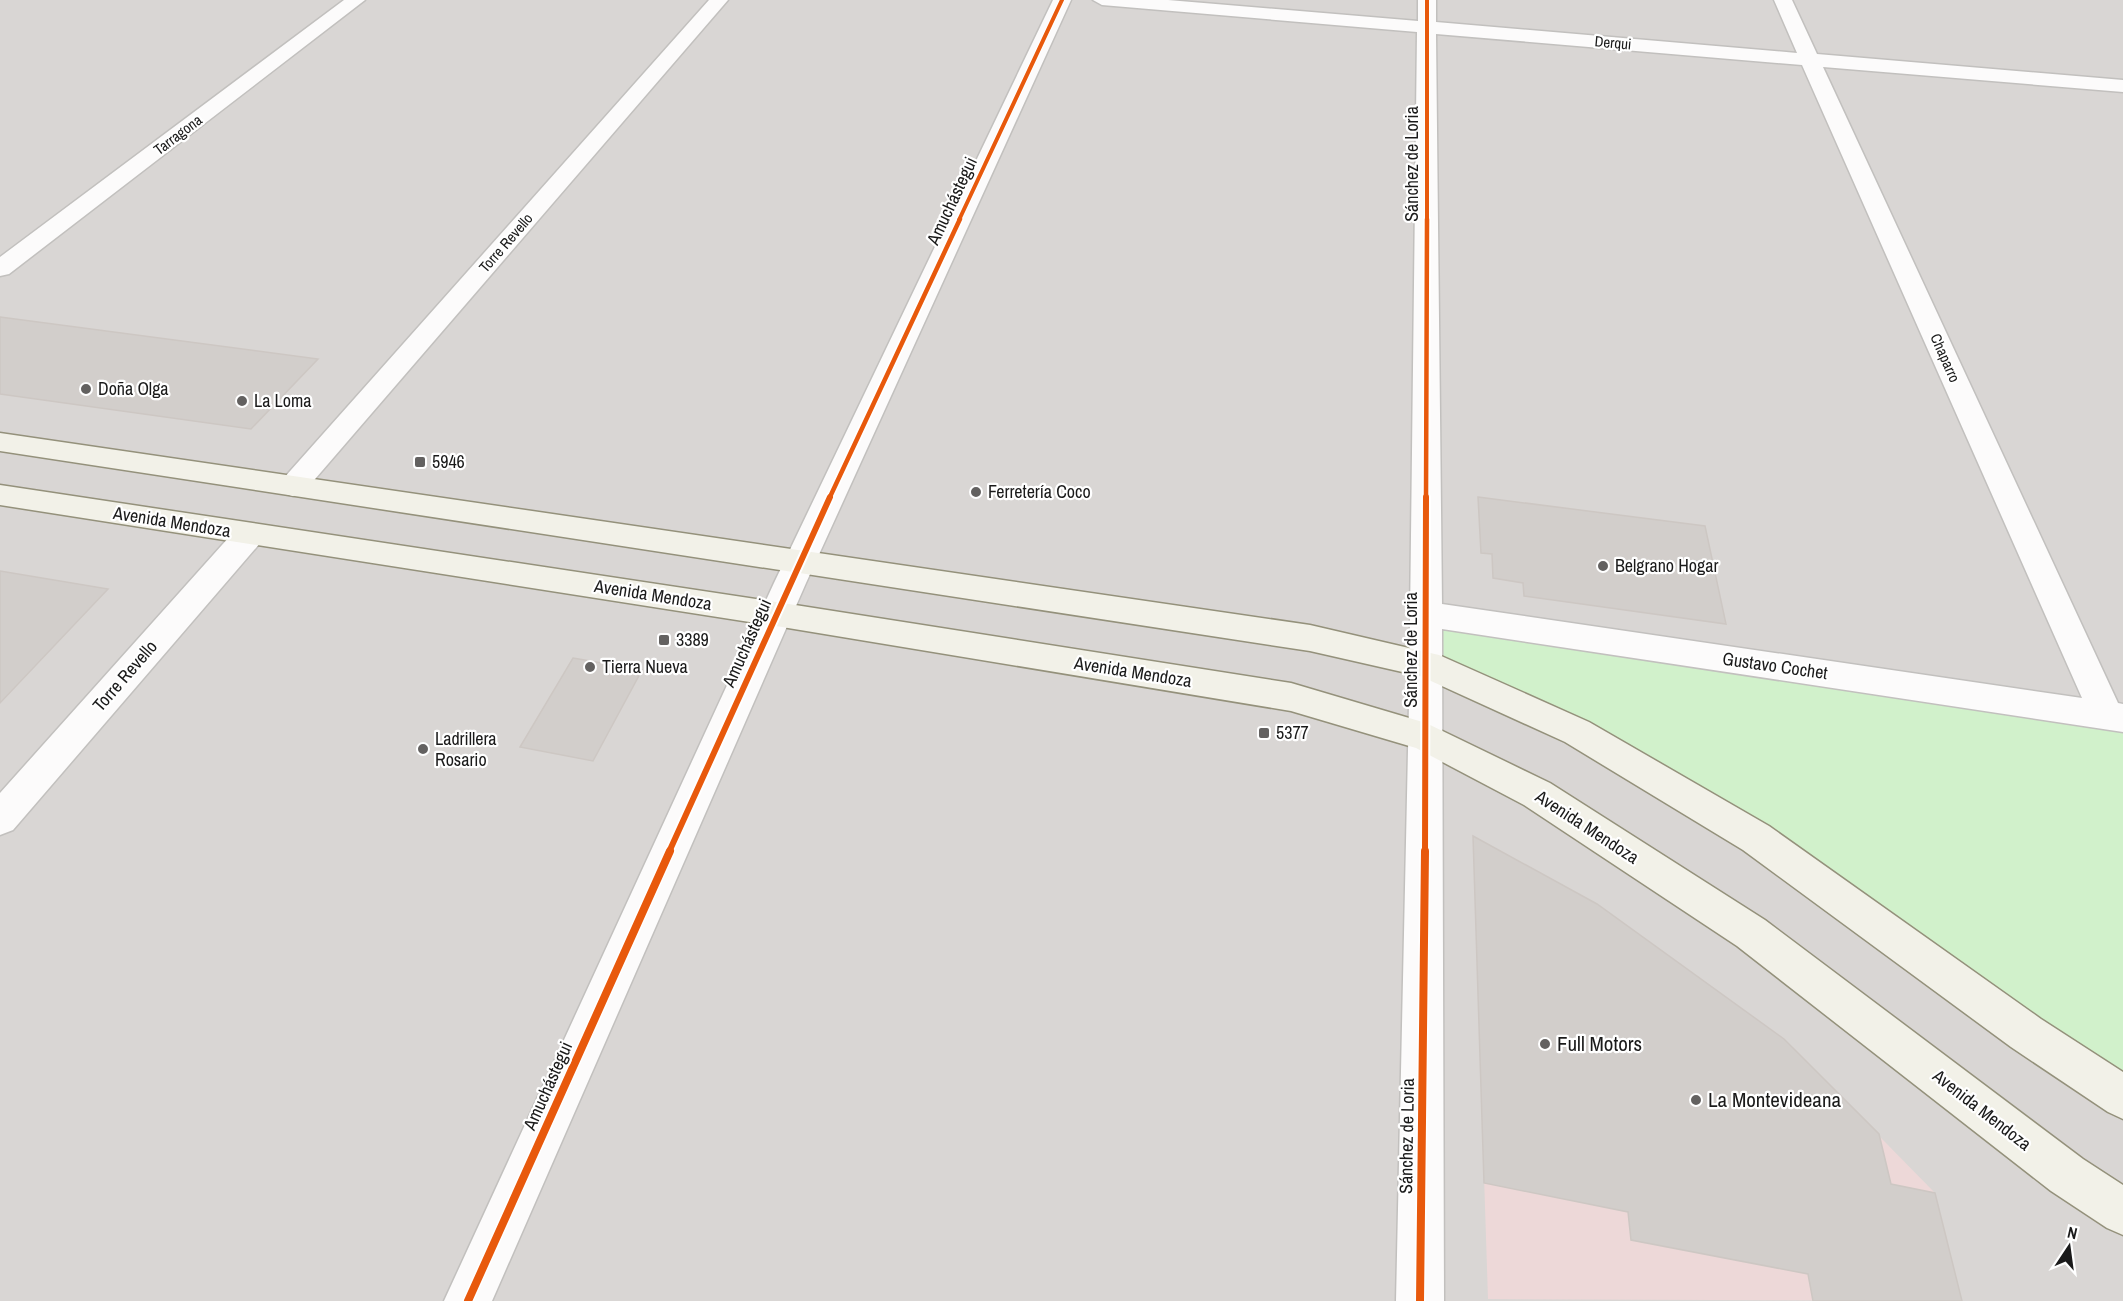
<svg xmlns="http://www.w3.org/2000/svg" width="2123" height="1301" viewBox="0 0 2123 1301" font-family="'Archivo Narrow',sans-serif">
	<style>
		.residential { fill: #d9d6d4 }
		.commercial { fill: #edd8d8 }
		.park { fill: #d1f1cb }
		.building { fill: #d2cecb; stroke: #cdc7c3; stroke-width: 1.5 }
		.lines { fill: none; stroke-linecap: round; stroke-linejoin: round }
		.minor-casing { stroke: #c2c0be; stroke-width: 3 }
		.secondary-casing { stroke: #94917b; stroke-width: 3 }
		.minor { fill: #fcfbfb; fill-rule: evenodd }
		.secondary { fill: #f2f1e8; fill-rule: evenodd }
		.cycleway-far3-casing { stroke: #fff; stroke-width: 6 }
		.cycleway-far2-casing { stroke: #fff; stroke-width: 8 }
		.cycleway-far1-casing { stroke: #fff; stroke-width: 10 }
		.cycleway-casing { stroke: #fff; stroke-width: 11 }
		.cycleway-far3 { stroke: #e8590c; stroke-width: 4 }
		.cycleway-far2 { stroke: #e8590c; stroke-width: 4.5 }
		.cycleway-far1 { stroke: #e8590c; stroke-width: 6 }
		.cycleway { stroke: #e8590c; stroke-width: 8 }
		.poi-dot { fill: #636160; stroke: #fff; stroke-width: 2 }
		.labels { text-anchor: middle; stroke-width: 4.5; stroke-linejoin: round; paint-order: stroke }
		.far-street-label { font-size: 15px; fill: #1a1a1a; stroke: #fff }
		.street-label { font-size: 18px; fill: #1a1a1a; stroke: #fff }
		.poi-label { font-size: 18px; fill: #1a1a1a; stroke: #fff; text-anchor: start }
		.near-poi-label { font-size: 21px; fill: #1a1a1a; stroke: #fff; text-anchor: start }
	</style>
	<rect width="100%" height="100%" fill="#eae6e2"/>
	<path class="residential" d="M0,0H2123V1301H0Z"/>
	<path class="commercial" d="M1473,836L1597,904L1783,1038L1935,1193L1962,1301L1488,1299Z"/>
	<path class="park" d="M1426,614L2123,718V1097L1756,838L1427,664Z"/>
	<path class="building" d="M0,317L318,359L251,429L0,394Z
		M1478,497L1705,526L1726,624L1524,596L1523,583L1493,578L1492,554L1481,553Z
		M0,571L108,589L0,703Z
		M573,658L642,670L593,761L520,747Z
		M1473,836L1597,904L1784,1039L1879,1134L1891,1184L1935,1193L1962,1301H1813L1808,1274L1631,1240L1628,1212L1484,1183Z"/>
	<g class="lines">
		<defs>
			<path id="minor" d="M344,0H365L9,274L0,276V257Z
				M709,0H728L303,493L293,496L283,493L278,486L283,479Z
				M1053,0H1071L806,583L492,1301H444L774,583Z
				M1093,0H1168L1418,21V0H1436V22L1797,53L1774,0H1792L1817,54L2123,80V92L1823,67L2118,703L2123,704V732L1442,629L1444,1301H1396L1409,704L1417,32L1102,5ZM1436,34L1802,65L2082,698L1442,604Z
				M250,523L261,526L265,534L261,542L13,830L0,835V793L239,526Z"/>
			<path id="secondary" d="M0,433L1310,625L1439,655L1589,722L1769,826L2041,1019L2123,1072V1119L2108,1112L2011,1047L1743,850L1565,742L1420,676L1310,651L0,451Z
				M0,485L776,602L1291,683L1426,723L1550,783L1765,920L2083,1159L2123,1185V1235L2107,1228L2051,1191L1737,946L1524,805L1416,748L1291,711L776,626L0,505Z"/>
		</defs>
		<use href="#minor" class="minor-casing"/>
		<use href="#secondary" class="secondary-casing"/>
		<use href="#minor" class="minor"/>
		<use href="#secondary" class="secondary"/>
		<defs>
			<path id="cycleway-far3" d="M959,220L1062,0
				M1427,220V0"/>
			<path id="cycleway-far2" d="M829,499L960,219
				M1426,499L1427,219"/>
			<path id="cycleway-far1" d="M669,852L830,497
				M1425,852L1426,497"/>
			<path id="cycleway" d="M468,1301L670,851
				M1420,1301L1425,851"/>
		</defs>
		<use href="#cycleway-far3" class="cycleway-far3-casing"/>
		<use href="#cycleway-far2" class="cycleway-far2-casing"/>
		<use href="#cycleway-far1" class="cycleway-far1-casing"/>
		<use href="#cycleway" class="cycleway-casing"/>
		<use href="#cycleway-far3" class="cycleway-far3"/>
		<use href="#cycleway-far2" class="cycleway-far2"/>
		<use href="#cycleway-far1" class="cycleway-far1"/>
		<use href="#cycleway" class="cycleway"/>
	</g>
	<g class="poi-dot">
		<circle cx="86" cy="389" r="6"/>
		<circle cx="242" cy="401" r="6"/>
		<rect x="414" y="456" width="12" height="12" rx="3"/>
		<circle cx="976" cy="492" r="6"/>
		<circle cx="1603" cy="566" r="6"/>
		<rect x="658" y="634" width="12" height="12" rx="3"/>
		<circle cx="590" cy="667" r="6"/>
		<rect x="1258" y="727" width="12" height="12" rx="3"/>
		<circle cx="423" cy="749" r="6"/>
		<circle cx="1545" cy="1044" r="6"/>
		<circle cx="1696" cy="1100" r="6"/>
	</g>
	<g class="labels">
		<g class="far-street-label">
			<text transform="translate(1613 43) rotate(5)" y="5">Derqui</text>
			<text transform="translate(178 135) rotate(-37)" y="5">Tarragona</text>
			<text transform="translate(506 243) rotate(-49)" y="5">Torre Revello</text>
			<text transform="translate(1945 358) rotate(66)" y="5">Chaparro</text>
		</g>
		<g class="street-label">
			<text transform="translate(1412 164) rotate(-90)" y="6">Sánchez de Loria</text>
			<text transform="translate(952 201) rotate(-65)" y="6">Amuchástegui</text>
			<text transform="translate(172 522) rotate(9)" y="6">Avenida Mendoza</text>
			<text transform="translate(653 595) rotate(9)" y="6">Avenida Mendoza</text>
			<text transform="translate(747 643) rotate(-66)" y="6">Amuchástegui</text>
			<text transform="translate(1411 650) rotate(-90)" y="6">Sánchez de Loria</text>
			<text transform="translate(1775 666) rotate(8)" y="6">Gustavo Cochet</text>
			<text transform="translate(1133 672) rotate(9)" y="6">Avenida Mendoza</text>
			<text transform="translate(125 676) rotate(-49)" y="6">Torre Revello</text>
			<text transform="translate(1587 827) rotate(33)" y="6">Avenida Mendoza</text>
			<text transform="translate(548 1086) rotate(-66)" y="6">Amuchástegui</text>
			<text transform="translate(1982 1110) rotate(38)" y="6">Avenida Mendoza</text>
			<text transform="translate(1407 1136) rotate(-89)" y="6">Sánchez de Loria</text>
		</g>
		<g class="poi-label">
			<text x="98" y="395">Doña Olga</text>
			<text x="254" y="407">La Loma</text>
			<text x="432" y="468">5946</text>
			<text x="988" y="498">Ferretería Coco</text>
			<text x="1615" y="572">Belgrano Hogar</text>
			<text x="676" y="646">3389</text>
			<text x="602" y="673">Tierra Nueva</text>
			<text x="1276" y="739">5377</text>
			<text x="435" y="745">Ladrillera<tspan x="435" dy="21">Rosario</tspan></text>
		</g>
		<g class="near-poi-label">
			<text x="1557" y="1051">Full Motors</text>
			<text x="1708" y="1107">La Montevideana</text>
		</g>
	</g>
	<g transform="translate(2069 1247) rotate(13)" stroke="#ffffff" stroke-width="4.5" paint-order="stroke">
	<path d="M0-4.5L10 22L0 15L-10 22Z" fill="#1a1a1a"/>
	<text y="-9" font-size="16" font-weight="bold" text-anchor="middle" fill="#1a1a1a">N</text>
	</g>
</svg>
